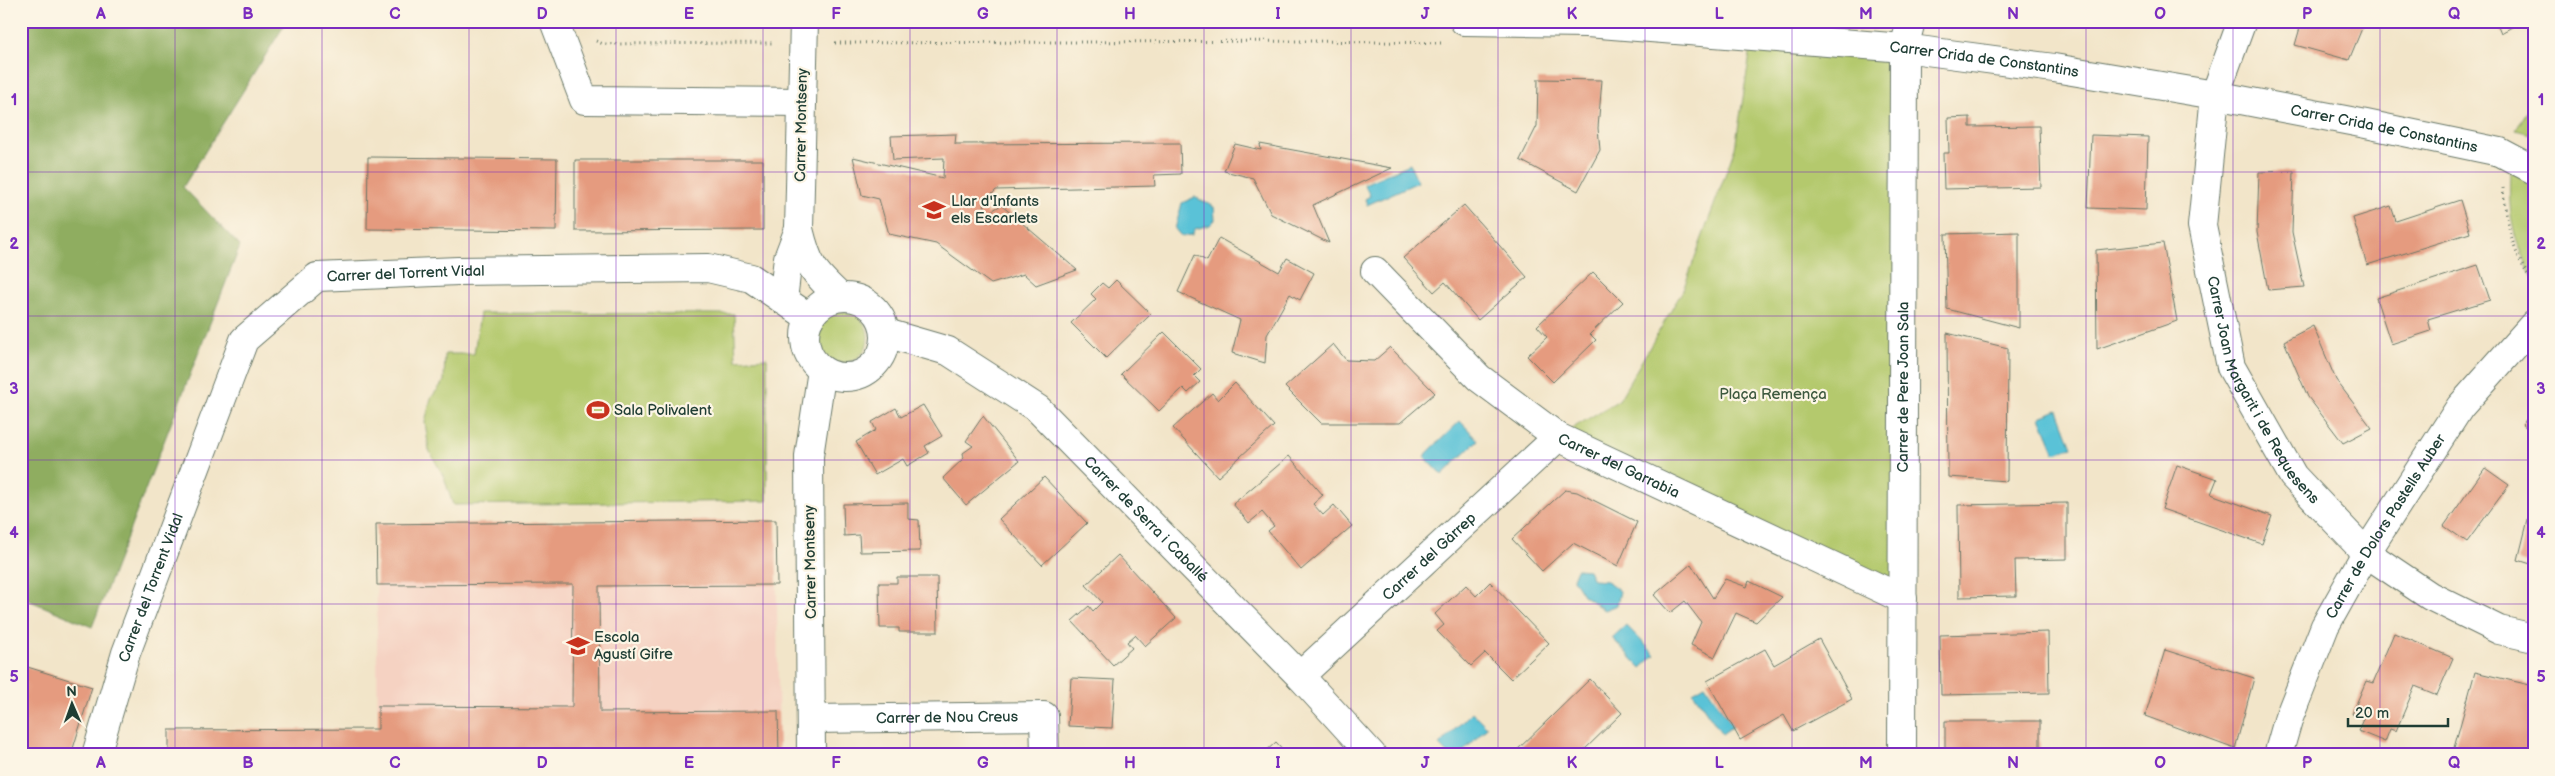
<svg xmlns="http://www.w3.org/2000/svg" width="2555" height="776" viewBox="0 0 2555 776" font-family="'Balsamiq Sans',sans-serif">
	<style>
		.built { fill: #f5d2c2 }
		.green { fill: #b4c96d; stroke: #6a8350 }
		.forest { fill: #8fad60; stroke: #57754a }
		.water { fill: #5ac2d7; stroke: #3c8086 }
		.building { fill: #e59b7f }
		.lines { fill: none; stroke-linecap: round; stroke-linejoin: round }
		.minor-casing { stroke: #697868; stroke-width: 30 }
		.path { stroke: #697868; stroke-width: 3; stroke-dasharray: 1 4; stroke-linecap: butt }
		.minor { stroke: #fff; stroke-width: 28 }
		.grid { fill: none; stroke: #7b2cbf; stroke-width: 1; stroke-opacity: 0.55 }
		.labels { text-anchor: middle; stroke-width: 4.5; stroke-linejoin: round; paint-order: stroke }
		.street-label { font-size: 15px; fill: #1f3d34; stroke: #fcf5e5 }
		.poi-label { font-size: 15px; fill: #1f3d34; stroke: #fcf5e5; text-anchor: start }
		.park-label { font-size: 15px; fill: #3d593f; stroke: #fcf5e5 }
		.neatline { fill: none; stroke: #7b2cbf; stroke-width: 2 }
		.grid-label { font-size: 16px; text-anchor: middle; font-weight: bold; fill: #7b2cbf }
	</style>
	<rect width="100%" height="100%" fill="#fcf5e5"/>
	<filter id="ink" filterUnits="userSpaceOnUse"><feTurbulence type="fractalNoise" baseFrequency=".02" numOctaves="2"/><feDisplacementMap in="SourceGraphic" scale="10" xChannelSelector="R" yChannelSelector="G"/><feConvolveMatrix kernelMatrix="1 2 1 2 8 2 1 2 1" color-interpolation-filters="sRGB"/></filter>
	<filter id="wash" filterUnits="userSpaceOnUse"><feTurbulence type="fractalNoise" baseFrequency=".0096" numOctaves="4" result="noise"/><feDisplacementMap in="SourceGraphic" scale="20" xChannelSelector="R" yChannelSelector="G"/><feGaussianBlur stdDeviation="1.12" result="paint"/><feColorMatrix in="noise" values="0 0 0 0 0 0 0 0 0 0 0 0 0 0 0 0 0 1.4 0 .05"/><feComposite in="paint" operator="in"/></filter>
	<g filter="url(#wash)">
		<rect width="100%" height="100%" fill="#f2e5c9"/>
		<path class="built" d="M776,520L779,755H378L376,524Z"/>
		<path class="green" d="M1753,35L1904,48L1903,599L1558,437L1619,400L1683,290L1735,148Z
			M2534,99V135L2516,130Z
			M2510,170L2534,185V278C2512,242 2508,213 2510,170Z
			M816 337a26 26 0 1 1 52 0a26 26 0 1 1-52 0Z
			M480,313L734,314L736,360L767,358V501L453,505L444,477L429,450L425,422L431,398L444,381L445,354H474Z"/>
		<path class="forest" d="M21,21H287L183,187L240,246L92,627L21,597Z"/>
		<path class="water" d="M1410,164L1418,182L1367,205L1365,199L1370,196L1364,184Z
			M1195,197L1214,207L1215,220L1210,225L1195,229L1192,235L1181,236L1175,229L1182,203Z
			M2058,410L2072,447L2055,453L2040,417Z
			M1460,421L1478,440L1442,475L1424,456Z
			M1577,569L1588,570L1593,580L1607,581L1620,591L1617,605L1604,610L1583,595L1573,579Z
			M1626,625L1655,655L1641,668L1612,638Z
			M1705,685L1733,726L1722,734L1693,692Z
			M1472,712L1487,727L1460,755H1449L1439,745Z"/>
		<g id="blocks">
			<path class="building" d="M2165,21H2184L2181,28Z
				M2302,21H2365L2349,60L2295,45Z
				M2496,21H2523L2501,33Z
				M1538,79L1602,80L1598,128L1600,150L1578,191L1520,160L1537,126Z
				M1970,117V127L2039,126L2041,187L1944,189L1943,153H1949L1948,118Z
				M956,134L955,144L1180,143L1181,174L1154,175L1155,186L996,190L984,203L987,214L1001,205L1077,270L1036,285L1024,274L991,284L936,244L889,234L879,199L862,195L853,157L943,178L944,158L893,160L891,136Z
				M2091,135L2148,137L2146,210L2088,208Z
				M1235,144L1261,150L1260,144L1392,168L1313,205L1329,243L1271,214L1253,178L1224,171Z
				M368,157L557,159L556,231L367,229Z
				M575,160H763V230L575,231Z
				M2294,171L2292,232L2304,287L2268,290L2257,232L2259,172Z
				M2460,200L2470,233L2367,265L2353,218L2391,206L2396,221Z
				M1464,205L1527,277L1478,320L1445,282L1434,292L1403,258Z
				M2019,232V328L1947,309L1945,234Z
				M1219,238L1279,272L1287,258L1314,273L1300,300L1290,294L1267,335L1265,363L1232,353L1240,320L1178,292L1195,255L1207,261Z
				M2163,243L2177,321L2097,349L2096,250Z
				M2478,265L2490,300L2428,319L2431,331L2391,344L2376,298Z
				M1593,272L1623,302L1590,334L1596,340L1553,382L1527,356L1547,337L1537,326Z
				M1116,280L1151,314L1106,358L1071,323L1096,299L1091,294L1102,283L1108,288Z
				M2313,326L2336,380L2372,428L2343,443L2308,397L2284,341Z
				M1164,332L1201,369L1194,376L1200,382L1188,393L1183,388L1159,411L1121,374Z
				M1947,333L2008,348L2007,481L1948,477Z
				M1333,344L1346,360L1374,361L1390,347L1435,393L1400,423H1321L1285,387Z
				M1235,383L1274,426L1218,477L1173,428L1212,393L1218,400Z
				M923,405L942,436L925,446L929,453L907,466L903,459L875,475L856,442L876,430L872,422L896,408L901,417Z
				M2534,411V434L2522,424Z
				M983,416L1019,461L966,505L943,478L964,458L963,453L973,446L966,441Z
				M1289,456L1323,495L1313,504L1323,515L1334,505L1352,526L1301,570L1268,531L1274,526L1262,512L1249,523L1233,504Z
				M2177,465L2217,479L2211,494L2272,516L2262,544L2162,509Z
				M2485,468L2509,485L2467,542L2444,526Z
				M1044,477L1087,523L1042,565L999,519Z
				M1565,490L1577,492L1637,522L1618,566L1573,543L1542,571L1512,539Z
				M2533,499H2534V565L2518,560Z
				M908,503V519L919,520L920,551L860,552L859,535L844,536L843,504Z
				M2067,503V559L2015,560L2016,596L1959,597L1958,505Z
				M776,520L777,585L599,586L600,712L778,711L779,755H169V730L378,729V706L572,707L573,584L377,585L376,524Z
				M1118,555L1176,618L1145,646L1135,635L1127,642L1132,648L1113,665L1072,621L1089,606L1093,611L1102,602L1086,585Z
				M1691,564L1713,598L1725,579L1747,587L1749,581L1782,597L1756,622L1736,613L1715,657L1691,645L1701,622L1685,601L1670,613L1654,595Z
				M897,577H937L938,632H899V628H880L879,583H897Z
				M1490,582L1549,643L1511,679L1485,653L1471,666L1437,631L1444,625L1435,614L1466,585L1476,596Z
				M2048,632L2049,693L1941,695L1940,635Z
				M2394,633L2453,658L2437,695L2415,686L2396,731L2390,729L2385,742L2358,731L2363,719L2352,714L2366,681L2373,683Z
				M1819,639L1852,699L1793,731L1784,715L1740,740L1707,681L1765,649L1774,665Z
				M2165,650L2254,678L2235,749L2145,716Z
				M21,665L92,687L71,755H21Z
				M2475,672L2534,686V755H2452Z
				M1071,678L1115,680L1112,728L1068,726Z
				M1590,679L1622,713L1579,755H1512Z
				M1945,721H2040V755H1945Z
				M1276,742L1288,755H1262Z
				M1012,752V755H946V753Z"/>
		</g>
	</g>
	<g filter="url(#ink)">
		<use href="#blocks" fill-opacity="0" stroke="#697868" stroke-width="1"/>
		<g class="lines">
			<defs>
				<g id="minor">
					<path d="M554,21L584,100L802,102"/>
					<path d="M804,21L799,229C808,266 813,272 840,297"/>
					<path id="s1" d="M1464,21L1587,23L1904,48L2054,68L2215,95L2366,124L2500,152L2534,170"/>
					<path id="s2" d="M2242,21L2215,95L2202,226L2231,367L2293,476L2366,553L2430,596L2499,630L2534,638"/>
					<path id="s3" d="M1375,271L1479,378L1558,437L1903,599"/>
					<circle cx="845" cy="337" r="40"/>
					<path d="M783,300L788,258L799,229"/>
					<path id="s4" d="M886,333L948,351L1038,409L1300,676L1372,755"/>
					<path id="s5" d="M1300,676L1558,437"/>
					<path id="s6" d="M812,719L1044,716L1045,755"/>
					<path id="s7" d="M96,755L126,653L244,340L317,277L458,271L708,268L751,278L810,318"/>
					<path d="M811,755L809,456L822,370"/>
					<path id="s8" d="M1902,755L1904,48L1911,21"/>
					<path id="s9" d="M2278,755L2288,720L2325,626L2366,553L2460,407L2534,324"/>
				</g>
			</defs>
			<use href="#minor" class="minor-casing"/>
			<path class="path" d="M596,41L603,44L774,43
				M835,43L1313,41L1441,43
				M2503,188C2506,221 2513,257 2534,283"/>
			<use href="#minor" class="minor"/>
		</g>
	</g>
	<path class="grid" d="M175,21V755M322,21V755M469,21V755M616,21V755M763,21V755M910,21V755M1057,21V755M1204,21V755M1351,21V755M1498,21V755M1645,21V755M1792,21V755M1939,21V755M2086,21V755M2233,21V755M2380,21V755M21,172H2534M21,316H2534M21,460H2534M21,604H2534"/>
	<defs>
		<symbol id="school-bare" viewBox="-9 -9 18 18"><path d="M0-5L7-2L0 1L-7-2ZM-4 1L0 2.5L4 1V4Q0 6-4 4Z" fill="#c8321e" stroke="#fcf5e5" stroke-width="2.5" paint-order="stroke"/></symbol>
		<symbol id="stadium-bare" viewBox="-9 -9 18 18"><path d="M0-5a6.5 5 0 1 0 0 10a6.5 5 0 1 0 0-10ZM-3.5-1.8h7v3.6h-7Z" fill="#c8321e" stroke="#fcf5e5" stroke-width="2.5" paint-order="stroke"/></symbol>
	</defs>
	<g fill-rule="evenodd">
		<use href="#school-bare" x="918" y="194" width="32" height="32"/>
		<use href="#stadium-bare" x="582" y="394" width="32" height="32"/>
		<use href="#school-bare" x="562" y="630" width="32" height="32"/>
	</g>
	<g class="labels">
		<g class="street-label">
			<text dy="5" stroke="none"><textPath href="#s1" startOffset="522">Carrer Crida de Constantins</textPath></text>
			<text transform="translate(801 125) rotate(-89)" y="5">Carrer Montseny</text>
			<text dy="5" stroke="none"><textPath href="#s1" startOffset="928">Carrer Crida de Constantins</textPath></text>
			<text dy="5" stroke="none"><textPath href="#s7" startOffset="626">Carrer del Torrent Vidal</textPath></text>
			<text dy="5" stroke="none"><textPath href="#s8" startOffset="368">Carrer de Pere Joan Sala</textPath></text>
			<text dy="5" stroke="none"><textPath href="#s2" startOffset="388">Carrer Joan Margarit i de Requesens</textPath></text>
			<text dy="5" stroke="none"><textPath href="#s3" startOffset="315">Carrer del Garrabia</textPath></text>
			<text dy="5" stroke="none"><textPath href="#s4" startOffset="326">Carrer de Serra i Caballé</textPath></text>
			<text dy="5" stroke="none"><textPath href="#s9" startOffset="254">Carrer de Dolors Pastells Auber</textPath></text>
			<text dy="5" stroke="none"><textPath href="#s5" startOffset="176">Carrer del Gàrrep</textPath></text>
			<text transform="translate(810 562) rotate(-91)" y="5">Carrer Montseny</text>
			<text dy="5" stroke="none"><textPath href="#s7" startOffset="176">Carrer del Torrent Vidal</textPath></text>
			<text dy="5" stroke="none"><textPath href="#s6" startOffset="135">Carrer de Nou Creus</textPath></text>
		</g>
		<g class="poi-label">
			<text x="951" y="206">Llar d'Infants<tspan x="951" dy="17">els Escarlets</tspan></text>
			<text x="614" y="415">Sala Polivalent</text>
			<text x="594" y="642">Escola<tspan x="594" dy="17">Agustí Gifre</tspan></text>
		</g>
		<g class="park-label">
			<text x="1773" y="399">Plaça Remença</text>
		</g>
	</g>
	<rect width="2555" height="776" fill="none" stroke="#fcf5e5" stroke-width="55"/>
	<g transform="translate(72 704) rotate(358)" stroke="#fcf5e5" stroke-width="4" paint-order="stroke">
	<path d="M0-4L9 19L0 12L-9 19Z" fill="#1f3d34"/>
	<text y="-8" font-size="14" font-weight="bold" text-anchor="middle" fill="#1f3d34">N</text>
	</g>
	<path d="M2348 718v8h100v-8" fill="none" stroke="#1f3d34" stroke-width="2.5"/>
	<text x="2355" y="718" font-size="15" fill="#1f3d34" stroke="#fcf5e5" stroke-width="4" paint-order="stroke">20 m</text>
	<rect x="28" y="28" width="2500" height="720" class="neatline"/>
	<g class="grid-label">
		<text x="101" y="19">A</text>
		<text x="248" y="19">B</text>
		<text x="395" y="19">C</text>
		<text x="542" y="19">D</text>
		<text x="689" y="19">E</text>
		<text x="836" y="19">F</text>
		<text x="983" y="19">G</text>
		<text x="1130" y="19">H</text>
		<text x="1278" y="19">I</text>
		<text x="1425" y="19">J</text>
		<text x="1572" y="19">K</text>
		<text x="1719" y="19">L</text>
		<text x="1866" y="19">M</text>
		<text x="2013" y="19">N</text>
		<text x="2160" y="19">O</text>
		<text x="2307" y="19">P</text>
		<text x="2454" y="19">Q</text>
		<text x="14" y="105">1</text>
		<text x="2541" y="105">1</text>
		<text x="14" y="249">2</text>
		<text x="2541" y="249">2</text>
		<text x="14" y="394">3</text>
		<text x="2541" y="394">3</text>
		<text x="14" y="538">4</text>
		<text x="2541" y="538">4</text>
		<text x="14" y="682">5</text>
		<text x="2541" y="682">5</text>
		<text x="101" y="768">A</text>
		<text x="248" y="768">B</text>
		<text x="395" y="768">C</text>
		<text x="542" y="768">D</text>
		<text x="689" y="768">E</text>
		<text x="836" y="768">F</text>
		<text x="983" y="768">G</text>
		<text x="1130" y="768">H</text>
		<text x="1278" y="768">I</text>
		<text x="1425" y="768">J</text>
		<text x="1572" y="768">K</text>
		<text x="1719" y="768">L</text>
		<text x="1866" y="768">M</text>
		<text x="2013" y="768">N</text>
		<text x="2160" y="768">O</text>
		<text x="2307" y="768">P</text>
		<text x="2454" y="768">Q</text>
	</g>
</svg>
